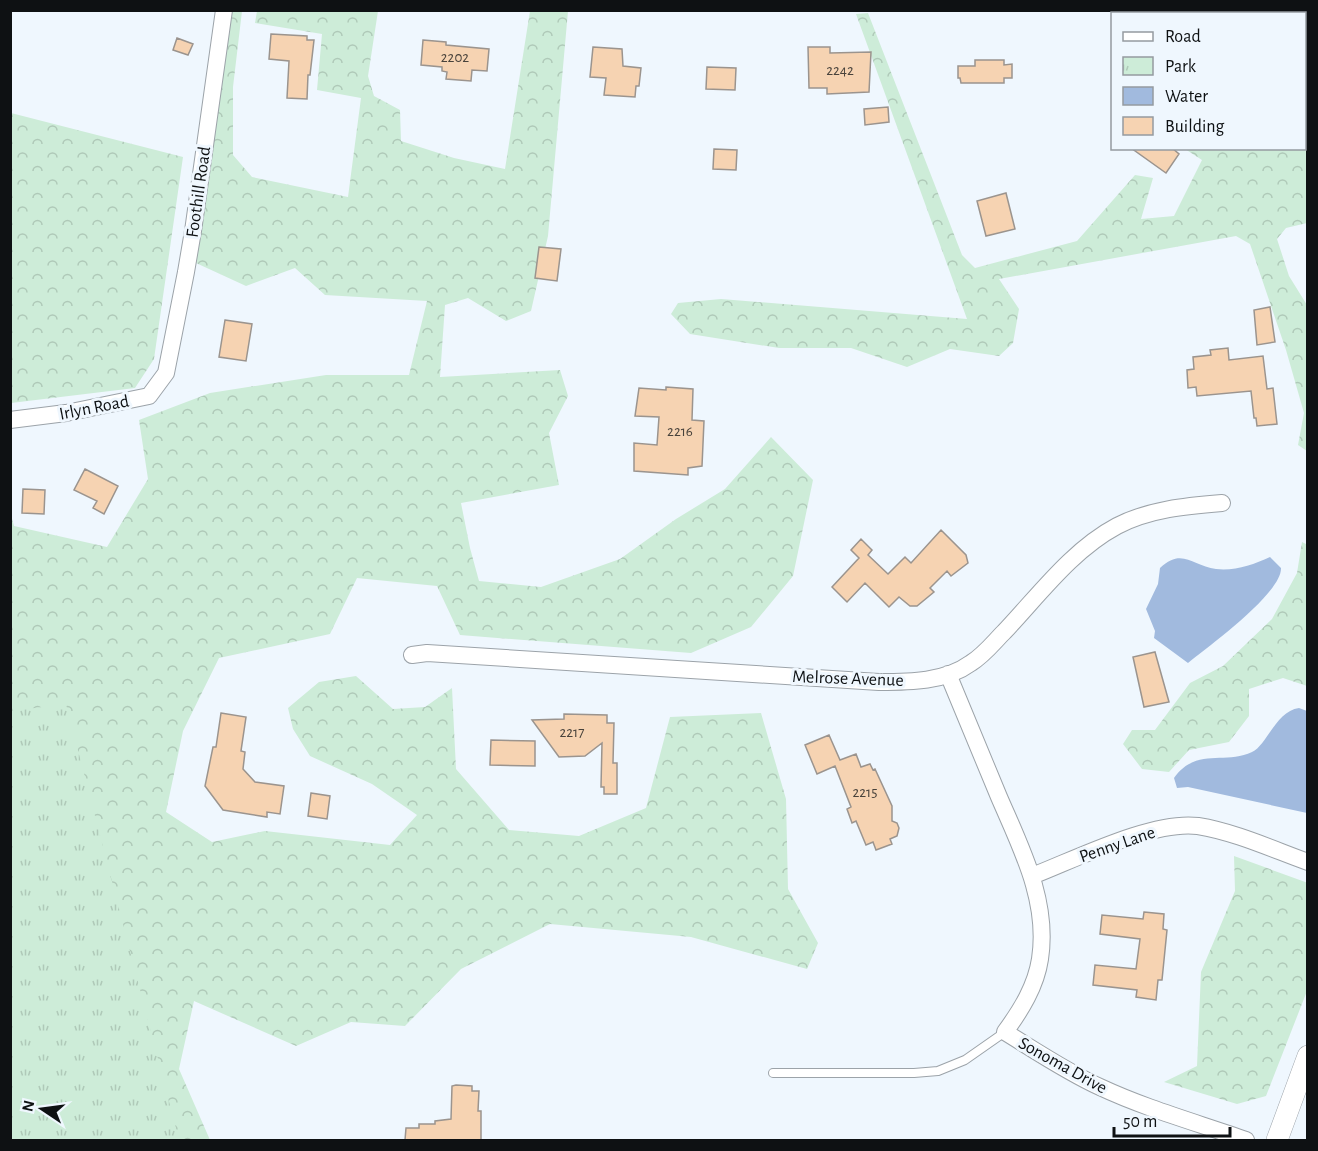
<svg xmlns="http://www.w3.org/2000/svg" width="1318" height="1151" viewBox="0 0 1318 1151" font-family="'Alegreya Sans',sans-serif">
	<style>
		.forest { fill: url(#forest-crowns) }
		.park { fill: url(#park-tufts) }
		.water { fill: #a1bade }
		.building { fill: #f6d3b2; stroke: #9b948e; stroke-width: 1.5 }
		.lines { fill: none; stroke-linecap: round; stroke-linejoin: round }
		.service-casing { stroke: #9ca3a9; stroke-width: 10 }
		.minor-casing { stroke: #9ca3a9; stroke-width: 18 }
		.tertiary-casing { stroke: #9ca3a9; stroke-width: 22 }
		.service { stroke: #fff; stroke-width: 8 }
		.minor { stroke: #fff; stroke-width: 16 }
		.tertiary { stroke: #fff; stroke-width: 21 }
		.labels { text-anchor: middle; stroke-width: 6; stroke-linejoin: round; paint-order: stroke }
		.number-label { font-size: 15px; fill: #48423b }
		.street-label { font-size: 18px; fill: #0e1113; stroke: #eff7fe }
	</style>
	<defs>
		<pattern id="forest-crowns" width="20" height="18" patternUnits="userSpaceOnUse" patternTransform="scale(1.5)"><rect width="20" height="18" fill="#cdecd8"/><path d="M2 6a3 3 0 1 1 6 0M12 15a3 3 0 1 1 6 0" fill="none" stroke="#afc9b8"/></pattern>
		<pattern id="park-tufts" width="24" height="20" patternUnits="userSpaceOnUse" patternTransform="scale(1.5)"><rect width="24" height="20" fill="#cdecd8"/><path d="M3 7l-1-3M5 7V3M7 7l1-3M15 17l-1-3M17 17v-4M19 17l1-3" fill="none" stroke="#afc9b8"/></pattern>
	</defs>
	<rect width="100%" height="100%" fill="#eff7fe"/>
	<path class="forest" d="M1151,10L1307,11V223L1286,228L1277,239L1289,276L1307,305V451L1298,445L1304,413L1286,350L1250,244L1236,236L999,279L1019,309L1013,343L999,356L950,349L907,367L851,348H779L690,334L671,314L678,303L721,299L967,319L856,14L868,13L962,255L975,268L1077,241L1135,175L1153,178L1141,219L1174,216L1202,160L1185,149L1304,148V14L1148,13Z
		M232,11H242L233,87V155L252,177L348,197L361,98L317,90L322,34L255,23L257,11H378L368,76L374,96L400,110L401,141L454,158L505,169L530,11H568L548,236L531,311L506,321L468,298L445,305L440,377L560,370L568,396L549,433L559,485L461,503L470,548L479,581L541,587L620,559L676,519L725,489L771,437L813,480L793,576L751,627L691,653L460,635L437,586L357,578L330,634L219,658L183,731L166,812L212,842L265,831L390,845L417,815L372,784L310,756L293,729L288,708L319,682L356,676L393,709L425,707L452,688L456,769L509,830L579,836L646,808L670,717L761,713L786,799L788,889L818,943L807,969L691,937L550,924L461,969L405,1026L351,1022L296,1046L194,1001L179,1069L210,1140H47L11,1102L10,511L14,526L107,547L148,479L139,420L210,393L326,375H409L427,301L325,295L295,268L246,286L196,263Z
		M11,113L183,157L154,359L135,388L11,403Z
		M1302,542L1308,545L1307,686L1283,678L1249,689V716L1229,742L1189,750L1169,772L1142,769L1123,744L1132,730H1155L1190,683L1223,666L1272,619L1297,573Z
		M1234,856L1308,883L1307,991L1266,1096L1237,1104L1164,1082L1197,1066L1201,972L1235,891Z"/>
	<path class="park" d="M66,704L179,1140H11V711Z"/>
	<path class="water" d="M1270,557L1281,568C1282,593 1209,646 1188,663L1154,638L1155,631L1146,609L1158,584L1160,568C1182,547 1193,566 1216,569C1235,571 1253,565 1270,557Z
		M1299,708L1307,711V813L1188,787L1177,788L1174,778C1196,747 1224,765 1252,752C1267,745 1276,711 1299,708Z"/>
	<path class="building" d="M271,34L307,36V40H314L310,75H308L307,99L287,98L289,61L269,59Z
		M177,38L193,44L188,55L173,50Z
		M423,40L446,42V45L489,49L487,71L472,70L471,81L446,79L447,72L442,71V67L421,65Z
		M593,47L622,49L623,66L641,68L639,86H636L635,97L604,95L606,78L590,77Z
		M808,47H830V53L871,52L869,92L827,94V88H809Z
		M975,60H1004V65L1012,64V78H1004V83H961L960,78H958V66H975Z
		M707,67L736,68L735,90L706,89Z
		M888,107L889,122L865,125L864,109Z
		M1131,148H1172L1179,154L1166,173Z
		M714,149L737,150L736,170L713,169Z
		M1006,193L1015,229L986,236L977,201Z
		M539,247L561,249L557,281L535,278Z
		M1270,307L1275,342L1257,345L1254,310Z
		M225,320L252,324L246,361L219,357Z
		M1228,348L1229,360L1263,356L1267,389L1273,388L1277,424L1257,426L1256,418H1254L1251,391L1197,396L1196,387L1188,388L1187,370L1194,369L1193,357L1211,355L1210,350Z
		M666,387L693,389L692,420L704,421L702,466L688,468V475L634,471V443L657,445L659,417L635,416L639,388L666,390Z
		M85,469L118,486L104,514L93,508L97,501L74,490Z
		M23,489L45,490L44,514L22,513Z
		M941,530L966,555L968,563L951,576L947,571L930,588L934,592L917,606H910L899,597L889,607L865,583L847,602L832,587L859,558L851,550L861,539L872,550L868,555L888,574L905,557L911,563Z
		M1155,652L1169,702L1144,707L1133,657Z
		M221,713L246,717L241,751L245,752L243,769L255,782L284,786L280,814L267,812V817L223,810L205,786L213,747H216Z
		M564,714L607,715V723H614L613,763H617V794H604V787H601L602,743L585,756L559,757L532,720L564,719Z
		M829,735L840,760L856,754L861,767L870,764L873,770L875,769L892,806V821L897,823L899,828L897,836L890,839L892,844L876,850L873,842L866,845L856,821L852,823L847,809L851,807L835,766L817,774L805,745Z
		M491,740L535,741V766L490,765Z
		M311,793L330,796L327,819L308,816Z
		M1144,912L1164,914L1163,929L1167,930L1162,980H1158L1156,1000L1136,997L1137,990L1093,985L1095,965L1136,969L1140,939L1100,934L1102,915L1143,919Z
		M456,1085L472,1086V1091H479L478,1111H481V1140H405L406,1128H419V1124H435V1121L451,1119L452,1086Z"/>
	<g class="lines">
		<defs>
			<path id="service" d="M773,1073H914L938,1071L965,1060L1005,1032"/>
			<path id="minor" d="M10,420L66,413L149,396L166,373L186,272L193,231L224,10
				M412,655L427,653L879,682C910,682 945,682 971,663C984,655 994,642 1004,632C1039,595 1072,550 1117,526C1150,509 1186,506 1222,503
				M948,674C965,715 982,756 999,797C1021,848 1049,901 1040,959C1036,986 1021,1010 1005,1032C1036,1051 1067,1072 1100,1087C1147,1109 1198,1123 1246,1140
				M1032,876C1076,859 1153,820 1198,826C1235,832 1272,849 1308,862"/>
			<path id="tertiary" d="M1277,1140L1308,1056"/>
		</defs>
		<use href="#service" class="service-casing"/>
		<use href="#minor" class="minor-casing"/>
		<use href="#tertiary" class="tertiary-casing"/>
		<use href="#service" class="service"/>
		<use href="#minor" class="minor"/>
		<use href="#tertiary" class="tertiary"/>
	</g>
	<g class="labels">
		<g class="number-label">
			<text x="455" y="62">2202</text>
			<text x="840" y="75">2242</text>
			<text x="680" y="436">2216</text>
			<text x="572" y="737">2217</text>
			<text x="865" y="797">2215</text>
		</g>
		<g class="street-label">
			<text transform="translate(198 192) rotate(-82)" y="6">Foothill Road</text>
			<text transform="translate(94 407) rotate(-11)" y="6">Irlyn Road</text>
			<text transform="translate(848 678) rotate(2)" y="6">Melrose Avenue</text>
			<text transform="translate(1117 844) rotate(-19)" y="6">Penny Lane</text>
			<text transform="translate(1063 1065) rotate(29)" y="6">Sonoma Drive</text>
		</g>
	</g>
	<rect width="1318" height="1151" fill="none" stroke="#0e1113" stroke-width="24"/>
	<rect x="1111" y="12" width="195" height="138" fill="#eff7fe" stroke="#959ba0" stroke-width="1.5"/>
	<rect x="1123" y="32" width="30" height="9" fill="#ffffff" stroke="#959ba0" stroke-width="1.5"/>
	<text x="1165" y="42" font-size="18" fill="#0e1113">Road</text>
	<rect x="1123" y="57" width="30" height="18" fill="url(#park-tufts)" stroke="#959ba0" stroke-width="1.5"/>
	<text x="1165" y="72" font-size="18" fill="#0e1113">Park</text>
	<rect x="1123" y="87" width="30" height="18" fill="#a1bade" stroke="#959ba0" stroke-width="1.5"/>
	<text x="1165" y="102" font-size="18" fill="#0e1113">Water</text>
	<rect x="1123" y="117" width="30" height="18" fill="#f6d3b2" stroke="#959ba0" stroke-width="1.5"/>
	<text x="1165" y="132" font-size="18" fill="#0e1113">Building</text>
	<g transform="translate(42 1109) rotate(283)" stroke="#eff7fe" stroke-width="4.5" paint-order="stroke">
	<path d="M0-4.5L10 22L0 15L-10 22Z" fill="#0e1113"/>
	<text y="-9" font-size="16" font-weight="bold" text-anchor="middle" fill="#0e1113">N</text>
	</g>
	<path d="M1114 1127v9h116v-9" fill="none" stroke="#0e1113" stroke-width="3"/>
	<text x="1123" y="1127" font-size="18" fill="#0e1113" stroke="#eff7fe" stroke-width="4.5" paint-order="stroke">50 m</text>
</svg>
